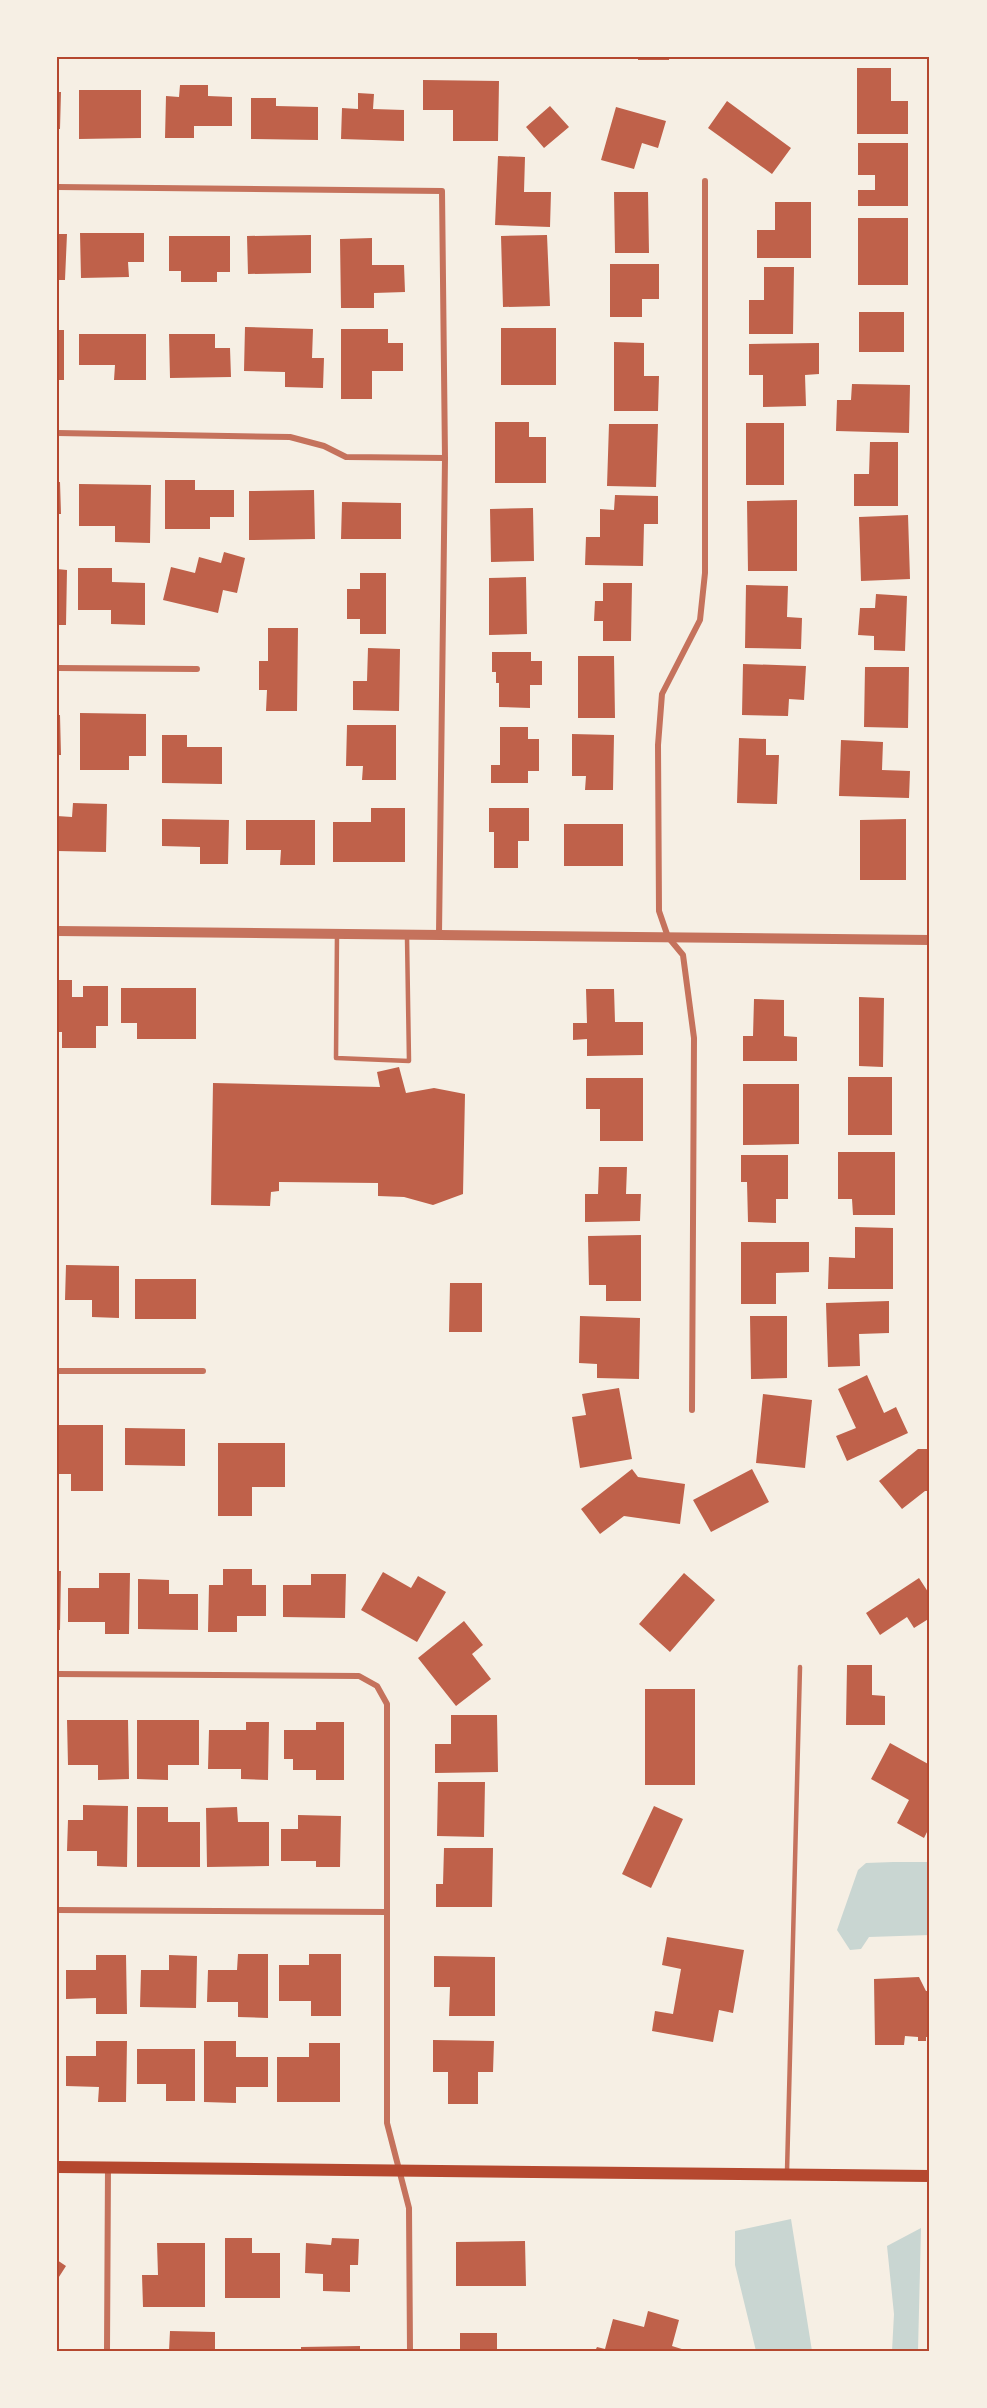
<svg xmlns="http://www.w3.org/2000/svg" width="987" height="2408" viewBox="0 0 987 2408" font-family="'Open Sans',sans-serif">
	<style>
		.water { fill: #c9d6d2 }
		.building { fill: #bf614a }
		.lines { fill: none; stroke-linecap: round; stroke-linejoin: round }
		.service { stroke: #c5725c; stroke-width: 4.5 }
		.minor { stroke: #c5725c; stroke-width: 6 }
		.tertiary { stroke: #c5725c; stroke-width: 10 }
		.secondary { stroke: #b5482f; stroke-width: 12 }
		.neatline { fill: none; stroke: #b5482f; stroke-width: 2 }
	</style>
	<rect width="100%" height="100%" fill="#f6efe4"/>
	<path class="water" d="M893,1862H930V1935L869,1937L861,1949L850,1950L837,1930L858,1870L866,1863Z
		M791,2219L812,2351H756L735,2265V2231Z
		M921,2228L918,2351H892L894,2314L887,2246Z"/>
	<path class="building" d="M638,57H669V60H638Z
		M857,68H891V101H908V134H857Z
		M423,80L499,81L498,141H453V110H423Z
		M180,85H208V96L232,97V126H194V138H165L166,96L179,97Z
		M79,90H141V138L79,139Z
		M57,92H61L60,129H57Z
		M358,93L374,94L373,109L404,110V141L341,139L342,108L358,109Z
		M251,98H276V106L318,107V140L251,139Z
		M727,101L791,148L772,174L708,128Z
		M550,106L569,127L544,148L526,127Z
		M616,107L666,121L658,148L642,143L634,169L601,160Z
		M858,143H908V206H858V190H875V175H858Z
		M498,156L525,157L524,192H551L550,227L495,225Z
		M614,192H648L649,253H615Z
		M775,202H811V258H757V230H775Z
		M858,218H908V285H858Z
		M80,233H144V262H128L129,277L81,278Z
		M57,234H67L65,280H57Z
		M311,235V273L248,274L247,236Z
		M547,235L550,306L503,307L501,236Z
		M169,236H230V272H217V282H181V271H169Z
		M372,238V265H404L405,292L374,293V308H341L340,239Z
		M610,264H659V299H642V317H610Z
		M764,267H794L793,334H749V300H764Z
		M859,312H904V352H859Z
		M245,327L313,329L312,358H324L323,388L285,387V372L244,371Z
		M501,328H556V385H501Z
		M341,329H388V343H403V371H372V399H341Z
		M57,330H64V380H57Z
		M79,334H146V380H114L115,365H79Z
		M169,334H215V348H230L231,377L170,378Z
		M614,342L644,343V376H659L658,411H614Z
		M819,343V374L805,375L806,406L763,407V375H749V344Z
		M852,384L910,385L909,433L836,431L837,400H851Z
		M495,422H529V437H546V483H495Z
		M746,423H784V485H746Z
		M609,424H658L656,487L607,486Z
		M870,442H898V506H854V474H869Z
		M165,480H195V490H234V517H210V529H165Z
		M57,482H60L61,514H57Z
		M79,484L151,485L150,543L115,542V526H79Z
		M314,490L315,539L249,540V491Z
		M615,495L658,496V524H644L643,566L585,565L586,537H600V509L614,510Z
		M797,500V571H748L747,501Z
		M342,502L401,503V539H341Z
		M533,508L534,561L491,562L490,509Z
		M908,515L910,579L861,581L859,517Z
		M224,552L245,558L237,593L223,590L218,613L163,600L171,567L195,573L199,557L221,563Z
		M78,568H112V582L145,583V625L111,624V610H78Z
		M57,569L67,570L66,625H57Z
		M360,573H386V634H360V619H347V589H360Z
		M526,577L527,634L489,635V578Z
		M603,583H632L631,641H603V621H594L595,601H603Z
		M746,585L788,586L787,617L802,618L801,649L745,648Z
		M876,594L907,596L905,651L874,650V636L858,635L860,608H875Z
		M268,628H298L297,711H266L267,690H259V661H268Z
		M368,648L400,649L399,711L353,710V681H367Z
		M492,652H531V661H542V685H530V708L499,707V683H496V672H492Z
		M578,656H614L615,718H578Z
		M743,664L806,666L804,700L789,699L788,716L742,715Z
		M865,667H909L908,728L864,727Z
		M80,713L146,714V756H129V770H80Z
		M57,715H60L61,755H57Z
		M347,725H396V780H362L363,766H346Z
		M500,727H528V739H539V771H528V783H491V765H500Z
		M572,734L614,735L613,790H585L586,776H572Z
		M162,735H187V747H222V784L162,783Z
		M739,738L766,739V755H779L777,804L737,803Z
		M841,740L883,742L882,770L910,771L909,798L839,796Z
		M73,803L107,804L106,852L57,851V816L72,817Z
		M371,808H405V862H333V822H371Z
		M489,808H529V841H518V868H494V832H489Z
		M162,819L229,820L228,864H200V847L162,846Z
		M906,819V880H860V820Z
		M246,820H315V865H280L281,850H246Z
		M564,824H623V866H564Z
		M57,980H72V997H83V986H108V1026H96V1048H62V1032H57Z
		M121,988H196V1039H137V1023H121Z
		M586,989H614L615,1022H643V1055L587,1056V1039L573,1040V1023H587Z
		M859,997L884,998L883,1067L859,1066Z
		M754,999L784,1000V1036L797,1037V1061H743V1036H753Z
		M399,1067L406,1093L434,1088L465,1094L463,1194L433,1205L404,1197L378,1196V1183L279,1182V1191L271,1192L270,1206L211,1205L213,1083L380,1087L377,1072Z
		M848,1077H892V1135H848Z
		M586,1078H643V1141H600V1109H586Z
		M743,1084H799V1144L743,1145Z
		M838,1152H895V1215H853L852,1199H838Z
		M741,1155H788V1199H776V1223L748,1222L747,1182H741Z
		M599,1167H627L626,1194H641L640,1221L585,1222V1194H598Z
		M855,1227L893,1228V1289H828L829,1257L855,1258Z
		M641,1235V1301H606V1285H589L588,1236Z
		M741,1242H809V1272L776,1273V1304H741Z
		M66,1265L119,1266V1318L92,1317V1300H65Z
		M135,1279H196V1319H135Z
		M450,1283H482V1332H449Z
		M889,1301V1333L859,1334L860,1366L828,1367L826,1303Z
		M580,1316L640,1318L639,1379L597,1378V1364L579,1363Z
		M750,1316H787V1378L751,1379Z
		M867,1375L884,1413L896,1407L908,1433L847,1461L836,1436L856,1428L838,1389Z
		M619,1388L632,1459L580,1468L572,1417L586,1415L582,1394Z
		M763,1394L812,1400L805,1468L756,1463Z
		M57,1425H103V1491H71V1474H57Z
		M125,1428L185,1429V1466L125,1465Z
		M218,1443H285V1487H252V1516H218Z
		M918,1449H930V1491H925L902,1509L879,1481Z
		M632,1469L638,1477L685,1484L680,1524L624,1516L600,1534L581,1509Z
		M752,1469L769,1502L711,1532L693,1500Z
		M223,1569H252V1585H266V1616H237V1632H208L209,1585H223Z
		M57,1571H61L60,1630H57Z
		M383,1572L411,1588L418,1576L446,1592L417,1642L361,1610Z
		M99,1573H130L129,1634H105V1622H68V1588H99Z
		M684,1573L715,1600L670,1652L639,1624Z
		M311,1574H346L345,1618L283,1617V1585H311Z
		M919,1578L930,1595V1618L914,1628L907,1617L880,1635L866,1613Z
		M138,1579L169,1580V1594H198V1630L138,1629Z
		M464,1621L483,1645L472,1654L491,1679L456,1706L418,1658Z
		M847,1665H872V1695L885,1696V1725H846Z
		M645,1689H695V1785H645Z
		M451,1715H497L498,1772L435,1773V1744H451Z
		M57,1718H59V1782H57Z
		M67,1720H128L129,1779L98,1780V1765H68Z
		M137,1720H199V1765H168V1780L137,1779Z
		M246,1722H269L268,1780L241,1779V1769H208L209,1730H246Z
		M316,1722H344V1780H316V1770H293V1759H284V1730H316Z
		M890,1743L930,1765V1826L924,1838L897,1823L909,1800L871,1779Z
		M438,1782H485L484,1837L437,1836Z
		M83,1805L128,1806L127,1867L97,1866V1851H67L68,1820H83Z
		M654,1806L683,1819L651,1888L622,1874Z
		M137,1807H168V1822H200V1867H137Z
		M237,1807L238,1822H269V1866L207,1867L206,1808Z
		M298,1815L341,1816L340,1867H316V1861H281V1829H298Z
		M444,1848H493L492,1907H436V1884H443Z
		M667,1937L744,1950L733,2013L719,2010L713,2042L652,2031L655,2011L673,2014L681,1969L662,1965Z
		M238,1954H268V2018L238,2017V2002H207L208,1970H237Z
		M309,1954H341V2016H311V2001H279V1965H309Z
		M96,1955H126L127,2014H96V1998L66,1999V1970H96Z
		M169,1955L197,1956L196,2008L140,2007L141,1970H169Z
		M434,1956L495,1957V2016H449L450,1987H434Z
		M919,1977L926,1991H930V2037H926V2041H918V2037L905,2036L904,2045H875L874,1979Z
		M433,2040L494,2041L493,2072H478V2104H448V2072H433Z
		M96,2041H127L126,2102H98L99,2087L66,2086V2056H96Z
		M204,2041H236V2057H268V2087H236V2103L204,2102Z
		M309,2043H340V2102H277V2057H309Z
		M137,2049H195V2101H166V2084H137Z
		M225,2238H252V2253H280V2298H225Z
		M332,2238L359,2239L358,2265H350V2292L323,2291V2274L305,2273L306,2243L331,2245Z
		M525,2241L526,2286H456V2242Z
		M157,2243H205V2307H143L142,2275H158Z
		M57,2260L66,2266L57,2280Z
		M648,2311L679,2320L672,2346L688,2351H595L597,2347L605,2349L613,2319L644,2327Z
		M170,2331L215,2332V2351H169Z
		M460,2333H497V2351H460Z
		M360,2346V2351H301V2347Z"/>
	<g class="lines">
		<path class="service" d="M337,933L336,1058L409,1061L407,937
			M787,2172L800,1667"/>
		<path class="minor" d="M57,187L442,191L445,458L439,934
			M57,433L290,437L324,446L346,457L445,458
			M57,668L197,669
			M57,1371H203
			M692,1410L694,1038L683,955L668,937L659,911L658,745L662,694L700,620L705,573V181
			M57,1674L359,1676L377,1686L387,1704V2123L409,2208L410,2351
			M57,1910L387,1912
			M107,2351L108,2167"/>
		<path class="tertiary" d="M57,931L930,940"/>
		<path class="secondary" d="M57,2167L930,2176"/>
	</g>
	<rect width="987" height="2408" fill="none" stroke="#f6efe4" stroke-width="117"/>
	<rect x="58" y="58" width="870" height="2292" class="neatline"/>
</svg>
